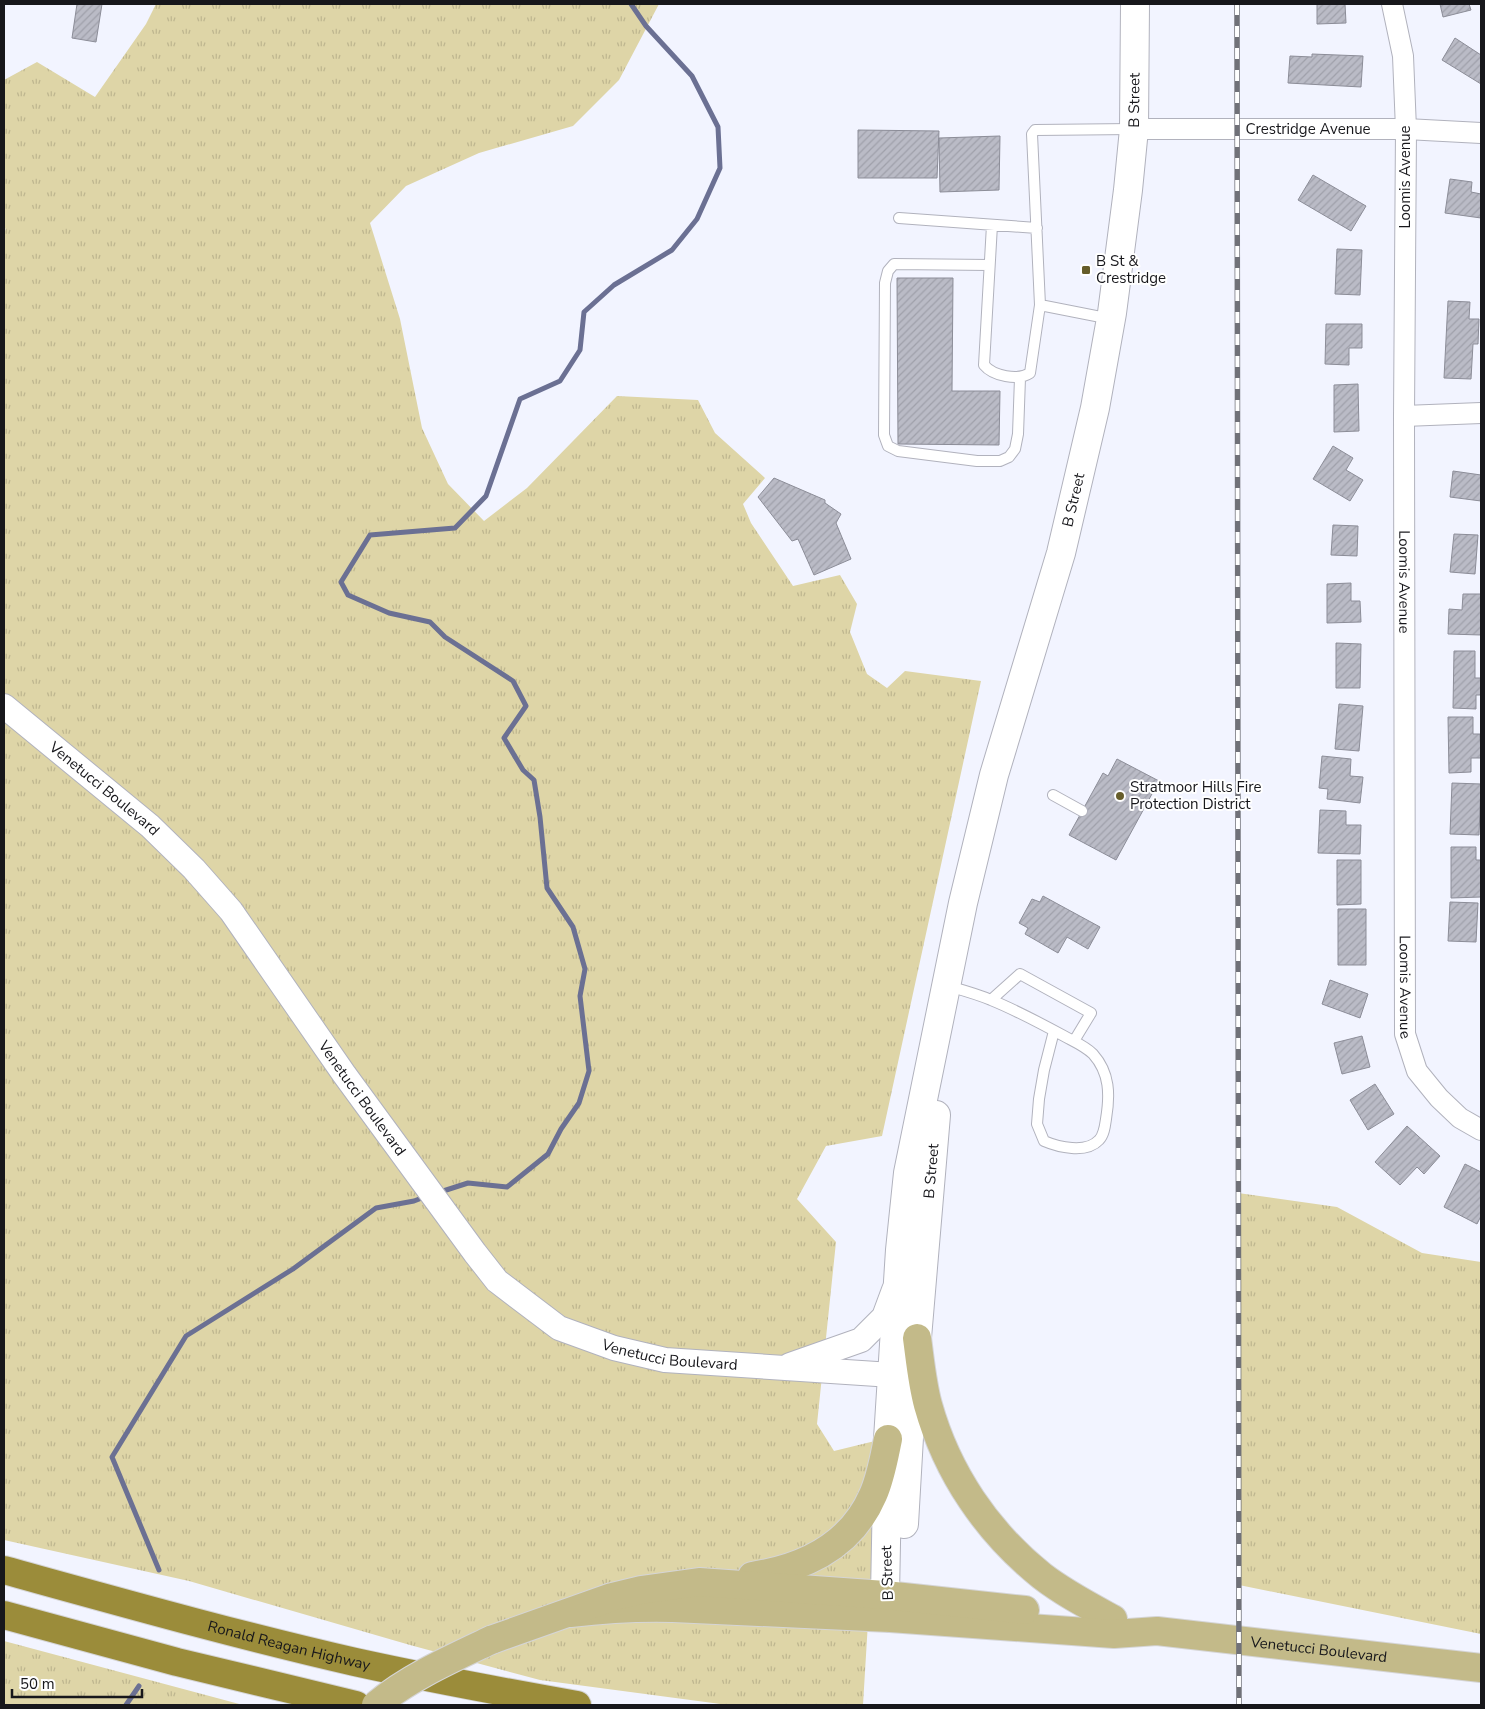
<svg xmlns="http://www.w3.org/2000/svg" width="1485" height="1709" viewBox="0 0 1485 1709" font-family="'Nunito Sans',sans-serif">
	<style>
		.grass { fill: url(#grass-tufts) }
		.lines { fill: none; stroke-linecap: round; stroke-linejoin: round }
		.stream { stroke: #6b7093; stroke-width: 5 }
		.building { fill: url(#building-hatch); stroke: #8c8d98 }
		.service-casing { stroke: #b1b2bd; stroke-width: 12 }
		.minor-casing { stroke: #b1b2bd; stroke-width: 22 }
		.tertiary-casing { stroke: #b1b2bd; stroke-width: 26 }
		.secondary-casing { stroke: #b1b2bd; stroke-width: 30 }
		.primary-casing { stroke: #d5d5d6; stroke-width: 30 }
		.motorway-casing { stroke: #d5d5d6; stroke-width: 30 }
		.service { stroke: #fff; stroke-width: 10 }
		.minor { stroke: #fff; stroke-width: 20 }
		.tertiary { stroke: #fff; stroke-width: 24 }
		.secondary { stroke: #fff; stroke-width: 28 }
		.primary { stroke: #c3ba89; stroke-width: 28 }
		.motorway { stroke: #9b8c3a; stroke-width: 28 }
		.rail-casing { stroke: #707178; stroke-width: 5.5 }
		.rail { stroke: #fff; stroke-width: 4; stroke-dasharray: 11; stroke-linecap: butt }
		.primary-bridge-casing { stroke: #d5d5d6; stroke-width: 30; stroke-linecap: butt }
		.primary-bridge { stroke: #c3ba89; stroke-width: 28 }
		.poi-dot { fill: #665d2a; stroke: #fff; stroke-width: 2 }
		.labels { text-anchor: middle; stroke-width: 4; stroke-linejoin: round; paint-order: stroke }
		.street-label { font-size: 15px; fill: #17171b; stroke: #fff }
		.poi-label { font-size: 15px; fill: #17171b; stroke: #fff; text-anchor: start }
	</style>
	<defs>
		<pattern id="grass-tufts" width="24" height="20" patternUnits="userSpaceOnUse" patternTransform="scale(1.25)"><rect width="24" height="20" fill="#ded5a7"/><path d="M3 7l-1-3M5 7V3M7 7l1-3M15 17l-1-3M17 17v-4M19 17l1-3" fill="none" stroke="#beb68f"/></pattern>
		<pattern id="building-hatch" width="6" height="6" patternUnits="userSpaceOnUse" patternTransform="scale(1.25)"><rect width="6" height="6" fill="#babbc6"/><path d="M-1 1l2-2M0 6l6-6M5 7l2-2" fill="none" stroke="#9fa0aa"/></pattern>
	</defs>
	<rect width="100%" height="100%" fill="#f2f4ff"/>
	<path class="grass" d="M156,4H659L619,80L573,126L479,153L406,186L370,223L400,319L422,428L448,484L484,521L527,488L617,396L698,400L715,433L765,478L743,504L751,523L793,586L840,575L857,604L850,632L867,674L887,688L905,671L981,681L882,1136L826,1146L797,1199L836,1242L817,1424L834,1451L879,1440L863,1705H728L540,1680L410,1645L189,1581L4,1540V227L6,231L4,224V80L37,62L95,97L146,24Z
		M1238,1193L1337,1207L1422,1253L1481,1262V1634L1239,1585Z
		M4,1641L243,1705H4Z"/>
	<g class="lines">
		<path class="stream" d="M440,1192L468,1183L507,1187L548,1154L561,1129L579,1103L589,1071L580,996L585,969L573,927L547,888L540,817L534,780L523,770L504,738L526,706L513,681L445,637L430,622L389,613L348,595L341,582L370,535L455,528L486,496L520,399L560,381L580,350L584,312L614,285L672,250L697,219L720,168L718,127L692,76L646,26L631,4
			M159,1570L112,1457L186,1336L293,1269L376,1208L414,1201L427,1196
			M126,1705L139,1686"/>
	</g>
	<path class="building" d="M77,4H102L96,42L72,38Z
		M1317,4H1345L1346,23L1317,24Z
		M1440,4H1469L1471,10L1443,17Z
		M1455,38L1481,55V84L1442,60Z
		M1312,54L1363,56L1361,87L1288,83L1290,56L1312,57Z
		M858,130L939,131L937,178H858Z
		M1000,136L999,190L940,192L939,138Z
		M1313,175L1366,206L1351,231L1298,200Z
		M1450,179L1472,182L1471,192L1481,194V218L1445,213Z
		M1337,249L1362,250L1360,295L1335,294Z
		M897,278H953L952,391H1000L999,445L898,444Z
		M1448,301L1470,302L1469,319H1479L1478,344H1473L1471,379L1444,378Z
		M1326,324H1362V348H1349V365L1325,364Z
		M1358,384L1359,431L1334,432V385Z
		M1333,446L1353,458L1346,470L1363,480L1350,501L1313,479Z
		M1453,471L1481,475V501L1450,497Z
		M774,478L825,500V503L841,514L836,523L851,559L814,575L798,539L792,541L758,497Z
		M1333,525L1358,526L1357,556L1331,555Z
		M1454,534L1478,535L1475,574L1450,572Z
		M1351,583V601H1360L1361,622L1327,623V584Z
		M1463,594H1481V635L1448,634L1449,609L1462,610Z
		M1336,643L1361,644L1360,688H1336Z
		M1454,651H1475V678H1481V695H1476V709L1453,708Z
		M1339,704L1363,706L1359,751L1335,749Z
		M1448,717H1473V734H1480L1481,758H1471V772L1449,773Z
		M1322,756L1351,759L1350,776L1363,777L1360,803L1327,799L1328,789L1319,788Z
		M1117,759L1159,781L1116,860L1069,835L1103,773L1108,776Z
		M1452,783L1481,784L1479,835L1450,834Z
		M1320,810L1346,811V825H1361L1360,854L1318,853Z
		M1451,847H1476V860H1481V897L1451,898Z
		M1337,860H1361V904L1337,905Z
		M1043,896L1100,927L1088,949L1067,937L1058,953L1025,934L1028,928L1019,923L1032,899L1040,902Z
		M1450,902L1478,903L1476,942L1448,941Z
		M1338,909H1366V965H1338Z
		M1330,980L1368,994L1360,1018L1322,1004Z
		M1362,1036L1370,1067L1342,1074L1334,1043Z
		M1375,1084L1394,1114L1368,1130L1350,1100Z
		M1407,1126L1440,1156L1424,1174L1417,1167L1400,1185L1375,1162Z
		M1465,1164L1481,1172V1216L1477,1224L1444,1207Z"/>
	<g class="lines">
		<defs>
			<path id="service" d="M899,218L1037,228
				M992,225L984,365C993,376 1018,381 1030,373L1040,305
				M989,265L894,264L888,271L885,283L884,435L888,446L898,451L977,461H1000L1009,457L1015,449L1018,434L1020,378
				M1111,319L1040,305L1032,134L1035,130L1133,129
				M1053,795L1082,811
				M948,986C962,990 977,994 991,1000C1016,1010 1040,1023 1064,1036C1073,1041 1085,1046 1093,1054C1110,1073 1110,1095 1106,1119C1105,1126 1104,1135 1099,1140C1086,1154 1058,1147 1044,1141L1037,1124L1039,1099L1044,1070L1054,1031
				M991,1000L1020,974L1091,1013L1074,1041"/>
			<g id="minor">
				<path id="s1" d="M1392,4L1403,56L1406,129L1404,416L1405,1034L1417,1071L1439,1098L1460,1118L1481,1130"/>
				<path id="s2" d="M1134,129H1406L1481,133"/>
				<path d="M1404,416L1481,413"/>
			</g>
			<g id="tertiary">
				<path id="s3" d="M4,706L150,826L194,869L231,911L344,1074L475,1253L497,1281L559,1328L614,1348L665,1360L892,1375"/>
				<path d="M790,1365L861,1340L884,1317L894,1290"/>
			</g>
			<g id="secondary">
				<path id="s4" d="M904,1524L910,1420L936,1115"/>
				<path id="s5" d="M890,1618L885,1595L888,1439L900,1250L908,1173L963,903L994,775L1061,553L1095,408L1112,313L1128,190L1134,129L1135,4"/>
			</g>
			<g id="primary">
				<path d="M917,1338C920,1360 922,1383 928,1405C947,1473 987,1532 1042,1576C1064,1593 1089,1606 1113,1619"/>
				<path d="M752,1576C805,1568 851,1546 873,1495C881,1477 884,1458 888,1439"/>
				<path id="s6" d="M570,1613C605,1609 638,1607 673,1608L890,1618L1114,1634L1157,1631L1481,1668"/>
				<path d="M491,1640L612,1597L641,1590L699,1582L885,1595L1025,1610"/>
			</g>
			<g id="motorway">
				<path id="s7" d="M4,1570C120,1602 237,1635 355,1662C428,1678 503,1692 577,1705"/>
				<path d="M4,1615L177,1662L356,1705"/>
			</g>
		</defs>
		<use href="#service" class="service-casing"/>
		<use href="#minor" class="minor-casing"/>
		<use href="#tertiary" class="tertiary-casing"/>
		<use href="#secondary" class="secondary-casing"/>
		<use href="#primary" class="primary-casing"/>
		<use href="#motorway" class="motorway-casing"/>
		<use href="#service" class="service"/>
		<use href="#minor" class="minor"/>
		<use href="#tertiary" class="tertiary"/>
		<use href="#secondary" class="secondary"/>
		<use href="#primary" class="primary"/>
		<use href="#motorway" class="motorway"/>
		<defs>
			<path id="rail" d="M1237,4L1239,1705"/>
		</defs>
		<use href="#rail" class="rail-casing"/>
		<use href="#rail" class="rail"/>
		<defs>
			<path id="primary-bridge" d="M376,1705C410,1677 451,1659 491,1640"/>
		</defs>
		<use href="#primary-bridge" class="primary-bridge-casing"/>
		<use href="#primary-bridge" class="primary-bridge"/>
	</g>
	<g class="poi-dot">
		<rect x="1081" y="265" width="10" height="10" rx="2.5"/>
		<circle cx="1120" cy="796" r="5"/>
	</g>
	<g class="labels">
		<g class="street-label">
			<text dy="5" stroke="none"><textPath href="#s5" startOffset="1545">B Street</textPath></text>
			<text dy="5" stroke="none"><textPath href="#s2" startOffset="174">Crestridge Avenue</textPath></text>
			<text transform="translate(1405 177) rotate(-90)" y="5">Loomis Avenue</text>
			<text dy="5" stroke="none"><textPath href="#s5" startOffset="1140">B Street</textPath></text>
			<text dy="5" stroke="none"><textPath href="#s1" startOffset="579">Loomis Avenue</textPath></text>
			<text dy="5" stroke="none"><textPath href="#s3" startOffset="130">Venetucci Boulevard</textPath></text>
			<text dy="5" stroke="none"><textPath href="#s1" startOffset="984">Loomis Avenue</textPath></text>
			<text dy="5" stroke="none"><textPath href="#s3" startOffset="535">Venetucci Boulevard</textPath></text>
			<text dy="5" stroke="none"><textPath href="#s4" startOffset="354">B Street</textPath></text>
			<text dy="5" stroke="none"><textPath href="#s3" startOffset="955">Venetucci Boulevard</textPath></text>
			<text transform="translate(887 1573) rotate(-92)" y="5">B Street</text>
			<text dy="5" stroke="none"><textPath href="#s7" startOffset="295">Ronald Reagan Highway</textPath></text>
			<text dy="5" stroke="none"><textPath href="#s6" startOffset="751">Venetucci Boulevard</textPath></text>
		</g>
		<g class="poi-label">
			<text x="1096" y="266">B St &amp;<tspan x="1096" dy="17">Crestridge</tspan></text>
			<text x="1130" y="792">Stratmoor Hills Fire<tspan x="1130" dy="17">Protection District</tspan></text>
		</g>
	</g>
	<rect width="1485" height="1709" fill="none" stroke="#17171b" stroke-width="10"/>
	<path d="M12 1689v8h130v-8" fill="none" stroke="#17171b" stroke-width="2.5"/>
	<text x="20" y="1689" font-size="15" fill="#17171b" stroke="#ffffff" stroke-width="4" paint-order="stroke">50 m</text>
</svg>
